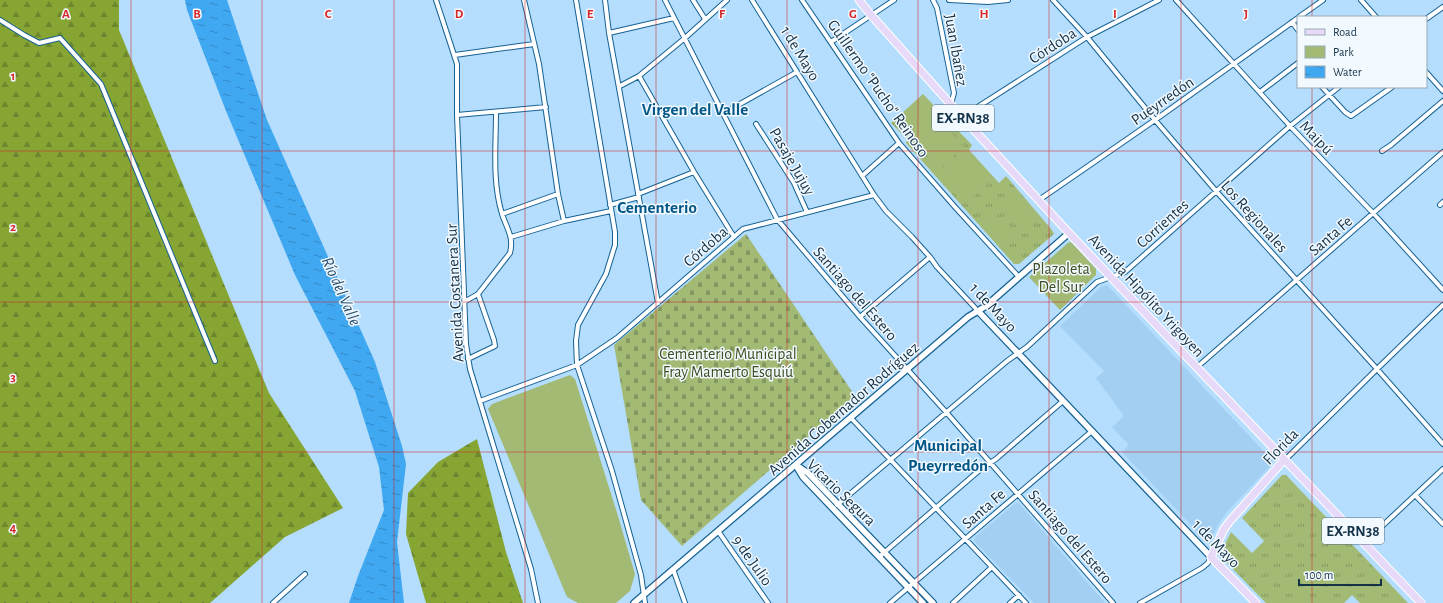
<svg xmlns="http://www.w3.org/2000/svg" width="1443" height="603" viewBox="0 0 1443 603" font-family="'Alegreya Sans',sans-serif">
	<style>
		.built { fill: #a2cff2 }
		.grass { fill: url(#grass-tufts) }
		.forest { fill: url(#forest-firs) }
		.cemetery { fill: url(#cemetery-stones) }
		.park { fill: #a3ba75 }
		.water { fill: url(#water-ripples) }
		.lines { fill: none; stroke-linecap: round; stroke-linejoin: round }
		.minor-casing { stroke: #166293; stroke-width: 6 }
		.tertiary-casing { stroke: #166293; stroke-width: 8 }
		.primary-casing { stroke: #fff; stroke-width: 9 }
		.minor { stroke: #fff; stroke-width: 4 }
		.tertiary { stroke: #fff; stroke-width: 5.5 }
		.primary { stroke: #e7daf9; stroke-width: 7 }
		.grid { fill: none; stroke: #d62828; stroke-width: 1; stroke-opacity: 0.55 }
		.labels { text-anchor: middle; stroke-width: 3; stroke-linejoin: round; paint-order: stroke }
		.shield { fill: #f2f9ff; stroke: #566d7e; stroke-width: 1 }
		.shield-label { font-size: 15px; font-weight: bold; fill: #133147 }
		.street-label { font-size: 16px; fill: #133147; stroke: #f2f9ff }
		.park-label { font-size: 16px; fill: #404d20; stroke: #f2f9ff }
		.neighbourhood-label { font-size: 17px; font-weight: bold; fill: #015787; stroke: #f2f9ff }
		.water-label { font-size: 17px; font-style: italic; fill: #27506f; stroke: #f2f9ff }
		.grid-label { font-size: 13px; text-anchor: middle; font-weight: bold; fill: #d62828; stroke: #f2f9ff; stroke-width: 3; stroke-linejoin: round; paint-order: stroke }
	</style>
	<defs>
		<pattern id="grass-tufts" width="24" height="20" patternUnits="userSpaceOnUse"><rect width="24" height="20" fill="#a3ba75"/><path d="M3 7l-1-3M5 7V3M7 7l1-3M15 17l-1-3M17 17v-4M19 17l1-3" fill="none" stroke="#849862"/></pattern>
		<pattern id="forest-firs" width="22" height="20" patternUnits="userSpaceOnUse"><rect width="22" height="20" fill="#86a533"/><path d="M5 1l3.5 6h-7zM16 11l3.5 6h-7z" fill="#6c872d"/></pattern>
		<pattern id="cemetery-stones" width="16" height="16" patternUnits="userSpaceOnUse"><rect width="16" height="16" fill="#a3ba75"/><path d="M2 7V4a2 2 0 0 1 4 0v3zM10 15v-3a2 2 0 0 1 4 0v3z" fill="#849862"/></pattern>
		<pattern id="water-ripples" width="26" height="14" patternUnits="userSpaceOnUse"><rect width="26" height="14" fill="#3fa8f1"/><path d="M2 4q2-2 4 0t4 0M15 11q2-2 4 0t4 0" fill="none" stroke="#3489c5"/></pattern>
	</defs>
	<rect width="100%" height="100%" fill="#b4ddfe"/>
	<path class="built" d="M1107,285L1272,460V464L1226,513L1218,525L1210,542H1207L1122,452L1129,445L1112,427L1124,416L1096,378L1104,371L1060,326L1102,286Z
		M1016,503H1019L1105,603H1034L974,541L975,537Z"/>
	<path class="grass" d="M923,94L972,145L969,150L999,183L1006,176L1052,230L1054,234L1019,264H1014L906,143L907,139L891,123Z
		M1282,475H1286L1408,603H1360L1352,595L1344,603H1266L1222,558L1221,552L1231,532L1252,553L1264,541L1242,518Z"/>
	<path class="forest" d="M0,0H119V30L269,393L343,508L285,537L210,603H0Z
		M477,439L506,552L523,603H426L406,534L408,493L438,462Z"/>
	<path class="cemetery" d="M746,234L855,396L682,546L641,500L614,345Z"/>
	<path class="park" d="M920,99L964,147L940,169L896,122Z
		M970,153L994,178L968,202L945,176Z
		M1013,197L1034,222L1022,232L1000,208Z
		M995,214L1016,237L1004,248L983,225Z
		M1069,242L1072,243L1096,269V275L1060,310L1029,277Z
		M570,375L575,379L618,516L635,574L630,591L616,603H578L567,597L488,409L492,404Z"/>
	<path class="water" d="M185,0H227L267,120L375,362L402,446L406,464L397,542L404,603H349L358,576L384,510L379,467L355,391L295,275L226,111L187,10Z"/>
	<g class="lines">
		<defs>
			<path id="minor" d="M436,0L457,64V115L466,344L470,369L531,569L538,603
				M524,0L539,64L558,194L564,221
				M576,0L615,232V245L606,274L578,325L576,341L577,365L612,471L641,575L645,603
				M605,0L609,33L658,303
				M665,0L777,219L860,317L946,412L1113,603
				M693,0L705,19
				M752,0L874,195L886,211L912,237L930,257L937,267L978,311
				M802,0L899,143L955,207L1019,277
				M933,0L937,8L954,93L951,104
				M949,0L988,2L1008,0
				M1053,0L1087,37L1155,120L1216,191L1377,369L1443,444
				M1176,0L1290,126L1373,213L1443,290
				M1361,0L1376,17
				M1299,17L1323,0
				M1426,19L1443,7
				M0,20L24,35L39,43L60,38L101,84L215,361
				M1292,22L1298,30
				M609,33L674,18
				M831,42L894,0
				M455,55L534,44
				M1426,72L1443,91
				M639,76L694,172L734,237
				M620,86L639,76L685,38L727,0
				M1322,87L1345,112L1351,116L1392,87
				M1260,92L1298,63
				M724,113L797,72
				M457,115L546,107
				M962,117L1087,37L1159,0
				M756,124L794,183L807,212
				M1382,151L1391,145L1443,101
				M862,176L899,143
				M638,194L694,172
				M1039,200L1155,120L1298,18
				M610,205L639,197
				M1440,205L1443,202
				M502,214L558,194
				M511,237L564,221L611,211
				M464,302L478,294L510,253C514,237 507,229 502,214C492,181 496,146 496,112
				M860,317L930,257
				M468,359L495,346L494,340L478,294
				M1196,368L1443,152
				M480,401L577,365L617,338L743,229L874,195
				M851,418L1026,603
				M1285,460L1377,369L1443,305
				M1415,495L1443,524
				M837,505L1007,361L1027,347L1097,282L1125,272L1290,126L1339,87
				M718,531L768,603
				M1364,543L1443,469
				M879,557L982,468L996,459L1063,401
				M673,569L685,603
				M273,603L305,574
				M890,603L1092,431
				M953,603L992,567
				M1010,603L1019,595
				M1140,603L1202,568L1208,563L1211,557"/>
			<path id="tertiary" d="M978,311L1211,557
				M796,465L808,473L933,603
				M797,467L803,477L923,603
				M634,603L968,317L986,306L1069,233"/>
			<path id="primary" d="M859,0L871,15L962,117L1069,233L1421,603
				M1256,603L1211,557L1224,529L1230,521L1284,460"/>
		</defs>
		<use href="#minor" class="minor-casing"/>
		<use href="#tertiary" class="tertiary-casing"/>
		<use href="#primary" class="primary-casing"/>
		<use href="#minor" class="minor"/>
		<use href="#tertiary" class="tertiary"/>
		<use href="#primary" class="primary"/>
	</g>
	<path class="grid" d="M131,0V603M262,0V603M394,0V603M525,0V603M656,0V603M787,0V603M918,0V603M1049,0V603M1181,0V603M1312,0V17M1312,87V603M0,151H1443M0,302H1443M0,452H1443"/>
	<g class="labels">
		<g class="shield">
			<rect x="932" y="105" width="62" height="26" rx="3"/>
			<rect x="1322" y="518" width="62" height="26" rx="3"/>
		</g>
		<g class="shield-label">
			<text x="963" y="123">EX-RN38</text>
			<text x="1353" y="536">EX-RN38</text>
		</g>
		<g class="street-label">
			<text transform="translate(1052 45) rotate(-33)" y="6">Córdoba</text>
			<text transform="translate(957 50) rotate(80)" y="6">Juan Ibañez</text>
			<text transform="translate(801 53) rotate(59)" y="6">1 de Mayo</text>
			<text transform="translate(879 88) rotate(55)" y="6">Guillermo "Pucho" Reinoso</text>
			<text transform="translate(1162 100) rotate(-35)" y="6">Pueyrredón</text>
			<text transform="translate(1317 137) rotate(46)" y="6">Maipú</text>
			<text transform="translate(793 161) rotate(60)" y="6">Pasaje Jujuy</text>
			<text transform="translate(1255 216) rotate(48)" y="6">Los Regionales</text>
			<text transform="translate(1162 223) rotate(-42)" y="6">Corrientes</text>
			<text transform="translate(1330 235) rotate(-41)" y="6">Santa Fe</text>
			<text transform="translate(705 246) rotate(-41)" y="6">Córdoba</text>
			<text transform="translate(454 293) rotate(-93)" y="6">Avenida Costanera Sur</text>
			<text transform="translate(856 293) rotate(49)" y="6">Santiago del Estero</text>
			<text transform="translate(1147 295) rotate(47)" y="6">Avenida Hipólito Yrigoyen</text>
			<text transform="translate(994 307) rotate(47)" y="6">1 de Mayo</text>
			<text transform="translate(843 408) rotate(-41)" y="6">Avenida Gobernador Rodríguez</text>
			<text transform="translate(1280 446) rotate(-46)" y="6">Florida</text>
			<text transform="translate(842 492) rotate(44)" y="6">Vicario Segura</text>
			<text transform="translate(983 508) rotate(-41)" y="6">Santa Fe</text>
			<text transform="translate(1071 536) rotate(49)" y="6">Santiago del Estero</text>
			<text transform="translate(1217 543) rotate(46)" y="6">1 de Mayo</text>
			<text transform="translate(753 560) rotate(55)" y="6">9 de Julio</text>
		</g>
		<g class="park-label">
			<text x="1061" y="274">Plazoleta<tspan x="1061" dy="18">Del Sur</tspan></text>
			<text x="728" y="359">Cementerio Municipal<tspan x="728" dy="18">Fray Mamerto Esquiú</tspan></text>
		</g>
		<g class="neighbourhood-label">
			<text x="695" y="115">Virgen del Valle</text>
			<text x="657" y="213">Cementerio</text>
			<text x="948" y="451">Municipal<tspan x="948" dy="20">Pueyrredón</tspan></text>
		</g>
		<g class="water-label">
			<text transform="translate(342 291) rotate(66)" y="6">Río del Valle</text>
		</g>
	</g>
	<g class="grid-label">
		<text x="66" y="18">A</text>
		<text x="197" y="18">B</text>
		<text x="328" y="18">C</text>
		<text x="459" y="18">D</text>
		<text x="590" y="18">E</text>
		<text x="722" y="18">F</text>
		<text x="853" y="18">G</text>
		<text x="984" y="18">H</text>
		<text x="1115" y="18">I</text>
		<text x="1246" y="18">J</text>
		<text x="13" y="80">1</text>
		<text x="13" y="231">2</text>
		<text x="13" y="381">3</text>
		<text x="13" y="532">4</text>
	</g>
	<rect x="1297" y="16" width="130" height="72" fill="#f2f9ff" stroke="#99a9b5"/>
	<rect x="1305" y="29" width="20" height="6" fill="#e7daf9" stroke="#99a9b5"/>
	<text x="1333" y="36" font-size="12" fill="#133147">Road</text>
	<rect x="1305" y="46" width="20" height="12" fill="#a3ba75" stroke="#99a9b5"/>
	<text x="1333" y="56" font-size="12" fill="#133147">Park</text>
	<rect x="1305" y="66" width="20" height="12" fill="url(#water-ripples)" stroke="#99a9b5"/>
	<text x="1333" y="76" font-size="12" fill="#133147">Water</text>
	<path d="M1299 579v6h82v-6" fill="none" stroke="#133147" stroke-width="2"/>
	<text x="1305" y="579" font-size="12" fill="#133147" stroke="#f2f9ff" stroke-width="3" paint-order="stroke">100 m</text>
</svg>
